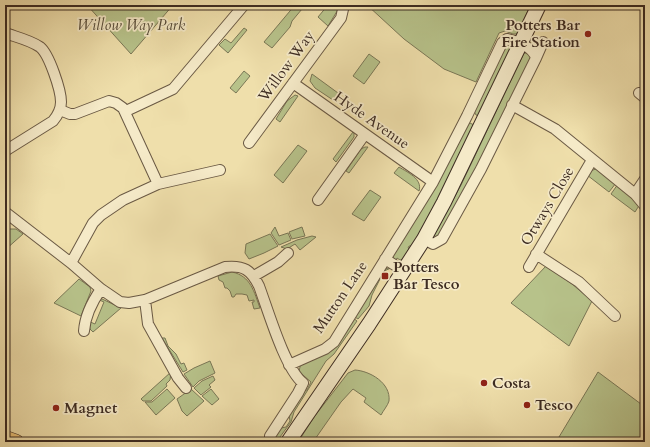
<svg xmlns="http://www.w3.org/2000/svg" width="650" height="447" viewBox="0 0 650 447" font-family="Cardo,serif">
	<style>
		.green { fill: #b7c28a; stroke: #7a7756 }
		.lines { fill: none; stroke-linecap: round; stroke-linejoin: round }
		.street-casing { stroke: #6a5944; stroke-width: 12 }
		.secondary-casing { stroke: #3d2c22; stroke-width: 16 }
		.primary-casing { stroke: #3d2c22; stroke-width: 16 }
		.street { stroke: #f5eac8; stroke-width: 10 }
		.secondary { stroke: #f5eac8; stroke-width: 14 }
		.primary { stroke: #e8c076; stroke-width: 15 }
		.poi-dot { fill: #8f2418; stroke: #f5eac8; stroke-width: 1.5 }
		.labels { text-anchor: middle; stroke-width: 3.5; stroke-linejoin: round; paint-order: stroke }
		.park-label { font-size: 15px; font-style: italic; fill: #554a37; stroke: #f5eac8 }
		.poi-label { font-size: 15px; font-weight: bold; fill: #3d2c22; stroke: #f5eac8; text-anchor: start }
		.street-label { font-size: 15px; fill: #3d2c22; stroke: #f5eac8 }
	</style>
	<rect width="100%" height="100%" fill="#efdfab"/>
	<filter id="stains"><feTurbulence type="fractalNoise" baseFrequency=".005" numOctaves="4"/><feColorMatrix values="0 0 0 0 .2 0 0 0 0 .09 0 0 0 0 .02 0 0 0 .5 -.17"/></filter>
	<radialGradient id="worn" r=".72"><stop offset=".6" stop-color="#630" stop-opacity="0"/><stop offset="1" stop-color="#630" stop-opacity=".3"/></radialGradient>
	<path class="green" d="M87,5H173L131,54Z
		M295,5H298L302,9L292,21L290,27L272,48L264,42Z
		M328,5H339V8L328,26L318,17Z
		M367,5H530L519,34H513L505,31L499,33L476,82L444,69L404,39Z
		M244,28L247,30L228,53L219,45L225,39L231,43Z
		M508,44L512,46L479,116L476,115L474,111L504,46Z
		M524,53H528L531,57L492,141L438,237L434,238L433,237L461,185Z
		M369,54L380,62L364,84L353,76Z
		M244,71L250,76L236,93L230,88Z
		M312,74L338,93L333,100L315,88L310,81Z
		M295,95L298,96L280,122L276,119L287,101Z
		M467,123H470L474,125L439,197L412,246H409L408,248L409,249L403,259L400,260L397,258L396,260L392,256Z
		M353,132L354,133V137L336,162L333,159Z
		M298,145L307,151L283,183L274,175Z
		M365,147H368L349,173L346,171L361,149Z
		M399,167C407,172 423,179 419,191L394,173Z
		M596,169H599L616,183L609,192L587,175L590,171Z
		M618,184L640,204L635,212L611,194Z
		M370,190L381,197L364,221L352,214Z
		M275,227L279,236L288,233L291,240L279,245L271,233Z
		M302,227L305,236L292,239L289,232Z
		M8,229H16L23,234L5,250V232Z
		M270,234L278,246L264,253L249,259L245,253L246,244Z
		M312,236L316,237L300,250L295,244L287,249L281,247L297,240Z
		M546,266L572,284L592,301L569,346L511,303Z
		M389,268H391L384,271L372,295L369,306L358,319L355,317L384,269Z
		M232,272C251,276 254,292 260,308L254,309L252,302H254V300L249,301L247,295L242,294H236L234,297H232L230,291L227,288H225L223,282L219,280L218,276Z
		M79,279L90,287L91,291L81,316L54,303Z
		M100,298L121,308L93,332L90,329L88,321L95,324L104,302L97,299Z
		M352,317L357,321L334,354L326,361L294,412L291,422L277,441H271L281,428L286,427L290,421L289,415L304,390H307L311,382L304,376L299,371L301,363L328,351Z
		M162,338H165L168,346L176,354L181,364L184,363L187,370L183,372Z
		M210,361L215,373L199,381L193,387L184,374L194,368Z
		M355,370C370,371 391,383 389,401C388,405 383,411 381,415L364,402L366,398L353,389L341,402L313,442H303L300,439L314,417L348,373Z
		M171,372L170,380L166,384L167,386L151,401H143L141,399Z
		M598,372L645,407V442H556Z
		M213,376L215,380L209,385L211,387L201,395L194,388L202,381Z
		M167,389L175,398L156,415L145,402H152Z
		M191,389L204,401L187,416L182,411L177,399Z
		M211,389L219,399L212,405L202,396Z"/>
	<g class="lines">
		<defs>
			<path id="street" d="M5,33C16,37 30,40 40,47C49,54 61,90 61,102C61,110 58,115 53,121L5,151
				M536,58L543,42
				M293,83L433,182
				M639,93L645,98
				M512,105L555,129L635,194L645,206
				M60,110L70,114H75L109,101L116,103L123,108L158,184
				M126,111L173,89L244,5
				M249,143L341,18L344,5
				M635,194L645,179
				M318,200L365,134
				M5,212L71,263L101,289L120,302L129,303L145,300L225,267C244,265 251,270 259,286C268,310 285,369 303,383L298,393L270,436
				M536,254L579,282L615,316
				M385,259L404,271
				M71,263L93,223L101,215L123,200L158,184L220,170
				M529,267L592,160
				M254,276L278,262L288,253
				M145,300L148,324L178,378L186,388
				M84,331C85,316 92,302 101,289
				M289,365L325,349L334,342L433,182L467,116L502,43L507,39C517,41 533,47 536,58L481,169L442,239L433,244L424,239"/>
			<path id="secondary" d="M288,442L369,324L424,239L444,202L539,5"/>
			<path id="primary" d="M5,438L16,442"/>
		</defs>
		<use href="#street" class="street-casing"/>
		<use href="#secondary" class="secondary-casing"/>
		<use href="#primary" class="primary-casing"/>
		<use href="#street" class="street"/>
		<use href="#secondary" class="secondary"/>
		<use href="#primary" class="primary"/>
	</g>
	<g class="poi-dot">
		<circle cx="588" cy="34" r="4"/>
		<rect x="381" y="272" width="8" height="8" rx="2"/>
		<circle cx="484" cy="383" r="4"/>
		<circle cx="527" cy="405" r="4"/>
		<circle cx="56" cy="408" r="4"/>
	</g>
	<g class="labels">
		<g class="park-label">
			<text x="131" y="30">Willow Way Park</text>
		</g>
		<g class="poi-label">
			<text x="580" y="30" text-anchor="end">Potters Bar<tspan x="580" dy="17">Fire Station</tspan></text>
			<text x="393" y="272">Potters<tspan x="393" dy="17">Bar Tesco</tspan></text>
			<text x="492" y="388">Costa</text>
			<text x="535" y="410">Tesco</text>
			<text x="64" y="413">Magnet</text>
		</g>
		<g class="street-label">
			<text transform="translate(286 66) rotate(-54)" y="5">Willow Way</text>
			<text transform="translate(372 120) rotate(35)" y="5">Hyde Avenue</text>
			<text transform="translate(547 206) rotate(-59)" y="5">Otways Close</text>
			<text transform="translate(340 297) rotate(-56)" y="5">Mutton Lane</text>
		</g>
	</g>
	<rect width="650" height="447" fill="none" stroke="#efdfab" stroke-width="20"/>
	<rect x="6" y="6" width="638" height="435" fill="none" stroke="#3d2c22" stroke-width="2"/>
	<rect x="10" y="10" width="630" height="427" fill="none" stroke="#3d2c22"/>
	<rect width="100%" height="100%" filter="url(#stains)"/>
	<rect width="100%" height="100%" fill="url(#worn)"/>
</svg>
